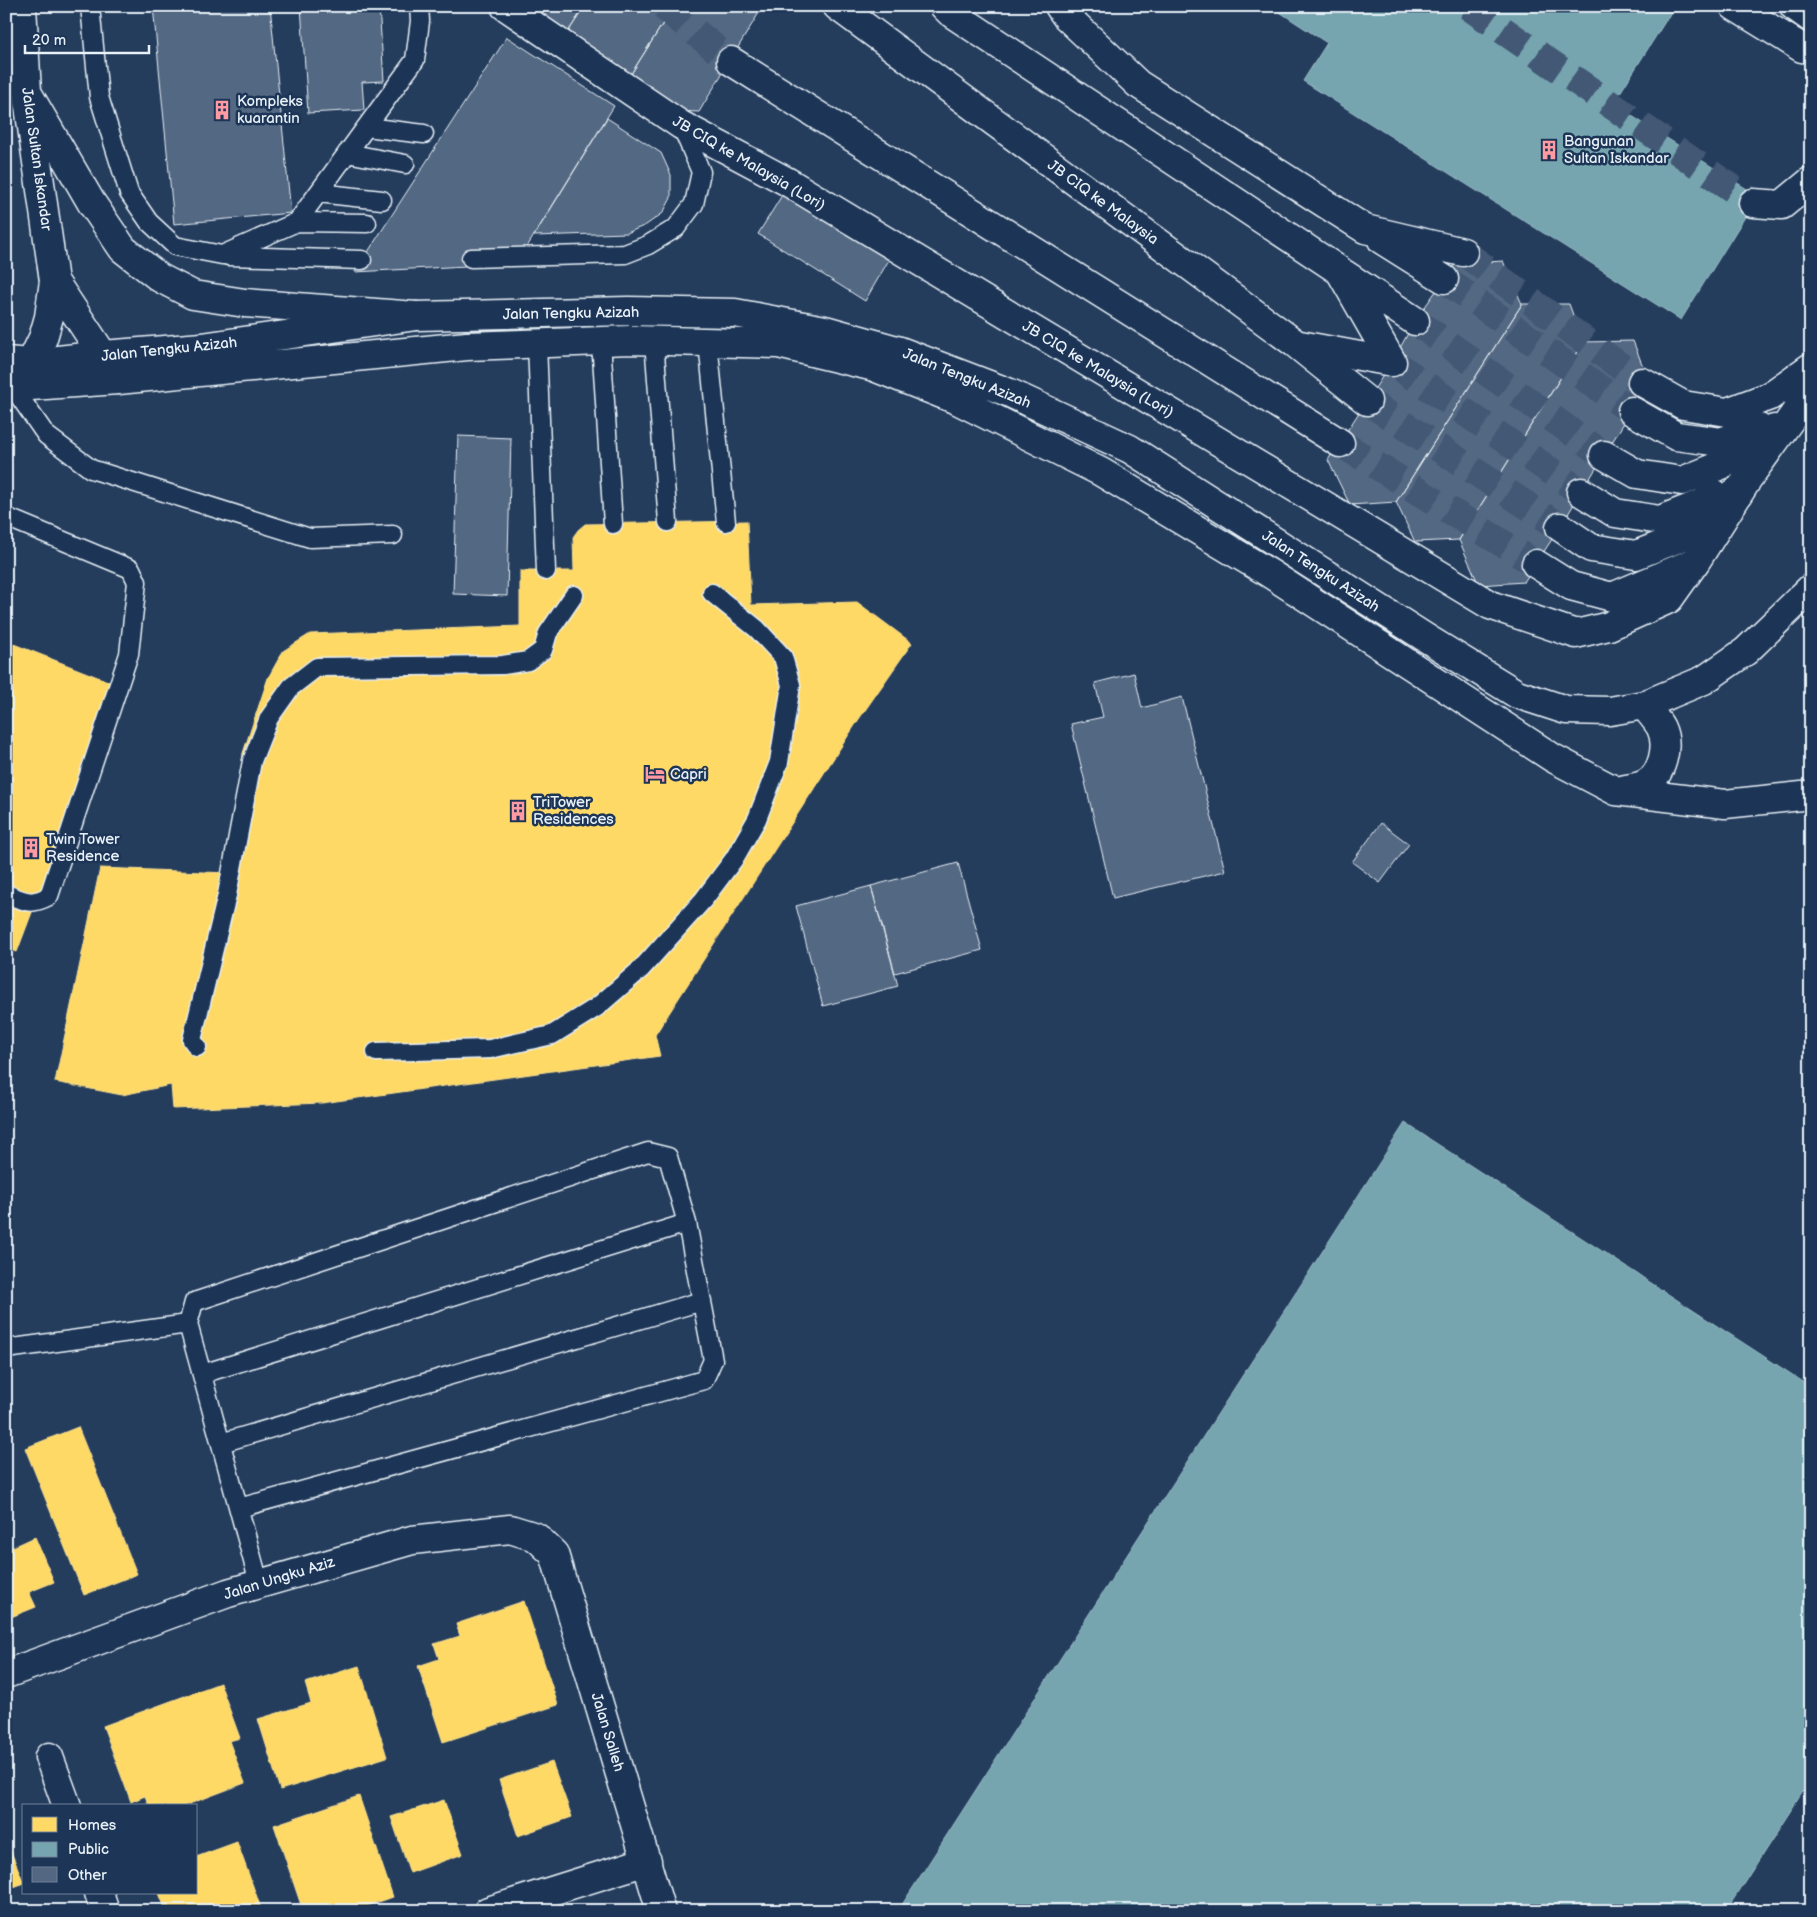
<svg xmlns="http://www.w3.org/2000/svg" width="1817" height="1917" viewBox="0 0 1817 1917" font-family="'Balsamiq Sans',sans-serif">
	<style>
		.homes { fill: #ffd966; stroke: #f8e092 }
		.public { fill: #76a5af; stroke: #98bcc5 }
		.building { fill: #536782; stroke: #e8f1f8 }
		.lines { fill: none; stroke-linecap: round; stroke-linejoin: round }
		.highway-tunnel { stroke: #425874; stroke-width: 28; stroke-dasharray: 28 14; stroke-linecap: butt }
		.lane-casing { stroke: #e8f1f8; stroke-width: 21 }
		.street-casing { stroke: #e8f1f8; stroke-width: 31 }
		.secondary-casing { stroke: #e8f1f8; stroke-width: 31 }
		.primary-casing { stroke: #e8f1f8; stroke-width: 31 }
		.highway-casing { stroke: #e8f1f8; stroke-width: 31 }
		.lane { stroke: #1d3557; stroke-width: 18 }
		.street { stroke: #1d3557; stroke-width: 28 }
		.secondary { stroke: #1d3557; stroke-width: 28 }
		.primary { stroke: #1d3557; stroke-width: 28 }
		.highway { stroke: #1d3557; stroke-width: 28 }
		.labels { text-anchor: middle; stroke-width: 5; stroke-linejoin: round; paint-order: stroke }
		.poi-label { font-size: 15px; fill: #e8f1f8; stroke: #1d3557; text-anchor: start }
		.street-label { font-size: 15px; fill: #e8f1f8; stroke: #1d3557 }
	</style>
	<rect width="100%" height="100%" fill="#253d5d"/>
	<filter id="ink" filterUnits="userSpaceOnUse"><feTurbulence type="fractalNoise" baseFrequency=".02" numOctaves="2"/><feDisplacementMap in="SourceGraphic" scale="10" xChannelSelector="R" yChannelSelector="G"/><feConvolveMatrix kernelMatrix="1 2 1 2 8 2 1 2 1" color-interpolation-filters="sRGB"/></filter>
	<g filter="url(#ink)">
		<path class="homes" d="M747,521L751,605L857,602L912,643L859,719L655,1035L660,1056L322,1103L173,1109L171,1085L122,1095L55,1082L100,868L229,873L243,753L268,678L283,651L310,634L520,626V571H574L573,537L578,530L585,524Z
			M6,641L118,685L17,952L6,948Z
			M78,1427L137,1574L84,1595L25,1448Z
			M6,1537L11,1548L35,1537L54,1582L29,1592L36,1607L6,1619Z
			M524,1601L558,1705L443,1742L418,1666L439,1659L434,1644L460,1636L456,1624Z
			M359,1666L387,1757L280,1790L258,1719L311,1703L305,1683Z
			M220,1683L240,1738L229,1741L245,1783L184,1806H149L145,1796L131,1802L103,1726Z
			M552,1762L572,1817L518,1836L499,1780Z
			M359,1796L393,1897L353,1911H303L274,1825Z
			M444,1800L463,1854L410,1873L391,1817Z
			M6,1840L24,1883L6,1890Z
			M237,1842L262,1911H166L159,1893H196V1857Z
			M37,1905L39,1911H24Z"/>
		<path class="public" d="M1277,6H1675L1613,104L1758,196L1681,320L1303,81L1327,43L1275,9Z
			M1405,1123L1811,1387V1779L1726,1911H898Z"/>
		<path class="building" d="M153,6H270L291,213L174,224Z
			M301,6H379L384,81L362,82L364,110L308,113Z
			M511,6H585L568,32L525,35Z
			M585,6H674L631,74L587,73L568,32Z
			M674,6H763L699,112L673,111L651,113L631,74Z
			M507,37L614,106L525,250L477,249L466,266L355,272Z
			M607,118L661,153L671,175V198L663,213L646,225L627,233L534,236Z
			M784,192L890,258L865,301L758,234Z
			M1503,261L1522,304L1396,502L1350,505L1328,460L1392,362L1415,321L1455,264Z
			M1522,304H1569L1583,342L1459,540L1415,542L1396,502Z
			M1633,341L1649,382L1560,527L1524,582L1479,585L1459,540L1583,342Z
			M458,436L511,438L507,596L453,594Z
			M1134,673L1142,708L1182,697L1225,871L1113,898L1071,724L1103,717L1095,683Z
			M1381,823L1409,844L1380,883L1352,862Z
			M958,863L982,950L895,973L871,886Z
			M871,886L898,986L823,1006L796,906Z"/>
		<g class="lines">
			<path class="highway-tunnel" d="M663,6L731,61
				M1468,6L1753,203
				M1463,252L1642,382
				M1444,279L1632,411
				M1415,321L1604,455
				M1392,362L1581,492
				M1367,401L1560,527
				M1340,443L1536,564"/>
			<defs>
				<path id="lane" d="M90,6L99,97L129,193L149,222L175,246L222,255L297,222L415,60L420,21L419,6
					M366,127L424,134
					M347,153L405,164
					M318,193L382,200
					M297,222L367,223
					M228,256L362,260
					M471,258L625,254L648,245L676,228L694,204L701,172L681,125
					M601,341L613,524
					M654,341L668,522
					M708,342L726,522
					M537,344L546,571
					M10,383L46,435L91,469L310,538L393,535
					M6,517L131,569L137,582L129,654L49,896C30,906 25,901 6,894
					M197,1047L192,1040L227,895L252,761L269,718L291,687L317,667L503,665L528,661L543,650L548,633L574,595
					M376,1052L490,1049L552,1035L597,1007L641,969L704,899L734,859L757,819L779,762L791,685L783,657L757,629L712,593
					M6,1349L188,1324
					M202,1374L687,1223
					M221,1443L702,1301
					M239,1508L704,1380L713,1360L687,1223L668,1157L648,1152L194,1302L188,1324L259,1583"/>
				<path id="street" d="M6,1674L228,1593L412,1540L510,1529L536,1537L554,1554L661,1911
					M49,1757L67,1806
					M99,1893L105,1911
					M488,1911L647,1861"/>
				<path id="secondary" d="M6,361L31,363L103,355L202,347L416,316L628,311L735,313L825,330L900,351L1010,393L1130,449L1426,638L1517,694L1566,710L1610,711L1644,705L1704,680L1746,651L1811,588
					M6,383L31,386L118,380L467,346L630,340L778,344L874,367L957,400L1101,472L1269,573L1553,758L1616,791L1725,804L1811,795
					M1622,790C1629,788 1638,788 1645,784C1663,775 1669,745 1661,728C1657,720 1649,712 1644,705"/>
				<path id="primary" d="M22,6L27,92L54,281L49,317L43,338L31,363
					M27,92L91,202L123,249L160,278L193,295L245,303L416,316
					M54,281L103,355L118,380"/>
				<path id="highway" d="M505,6L681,125L788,182L1490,605L1576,634L1609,626L1669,599L1696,561L1746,482
					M837,6L1296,344L1367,401
					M944,6L950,12L1340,271L1392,362
					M1059,6L1066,16L1138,84L1365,229L1463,252
					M1734,6L1802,48L1811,49
					M1794,6L1811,18
					M731,61L1340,443
					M1753,203L1782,205L1811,181
					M1382,240L1444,279
					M1344,274L1415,321
					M1300,345L1392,362
					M1642,382L1683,405L1727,412L1770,396L1811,367
					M1632,411L1676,436L1721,442L1759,428
					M1604,455L1637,474L1682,481L1724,464L1774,429
					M1581,492L1615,513L1660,520L1703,503L1715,494
					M1560,527L1591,548L1636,555L1679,538L1741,488L1811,391
					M1536,564L1571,586L1612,597L1695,562"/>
			</defs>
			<use href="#lane" class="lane-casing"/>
			<use href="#street" class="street-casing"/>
			<use href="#secondary" class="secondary-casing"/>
			<use href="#primary" class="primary-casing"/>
			<use href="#highway" class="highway-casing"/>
			<use href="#lane" class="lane"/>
			<use href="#street" class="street"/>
			<use href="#secondary" class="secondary"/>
			<use href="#primary" class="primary"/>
			<use href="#highway" class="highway"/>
		</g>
	</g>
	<defs>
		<symbol id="building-bare" viewBox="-9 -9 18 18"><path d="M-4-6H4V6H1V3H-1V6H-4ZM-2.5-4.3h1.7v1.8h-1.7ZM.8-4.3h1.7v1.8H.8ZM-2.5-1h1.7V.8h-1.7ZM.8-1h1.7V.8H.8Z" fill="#ff9aa2" stroke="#1d3557" stroke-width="2.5" paint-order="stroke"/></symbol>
		<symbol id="hotel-bare" viewBox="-9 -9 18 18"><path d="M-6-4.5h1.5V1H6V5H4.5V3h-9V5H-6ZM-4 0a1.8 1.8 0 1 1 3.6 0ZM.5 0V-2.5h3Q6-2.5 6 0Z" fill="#ff9aa2" stroke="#1d3557" stroke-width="2.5" paint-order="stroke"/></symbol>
	</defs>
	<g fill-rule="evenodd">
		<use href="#building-bare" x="208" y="96" width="28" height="28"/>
		<use href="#building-bare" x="1535" y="136" width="28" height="28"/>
		<use href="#hotel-bare" x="641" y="760" width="28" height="28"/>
		<use href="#building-bare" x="504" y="797" width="28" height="28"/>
		<use href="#building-bare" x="17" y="834" width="28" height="28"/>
	</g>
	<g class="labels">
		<g class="poi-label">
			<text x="237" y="106">Kompleks<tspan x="237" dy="17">kuarantin</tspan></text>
			<text x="1564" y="146">Bangunan<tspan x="1564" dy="17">Sultan Iskandar</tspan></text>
			<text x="670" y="779">Capri</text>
			<text x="533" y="807">TriTower<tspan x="533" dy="17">Residences</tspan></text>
			<text x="46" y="844">Twin Tower<tspan x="46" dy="17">Residence</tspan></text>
		</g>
		<g class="street-label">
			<text transform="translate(37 159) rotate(82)" y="5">Jalan Sultan Iskandar</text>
			<text transform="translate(749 163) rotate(30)" y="5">JB CIQ ke Malaysia (Lori)</text>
			<text transform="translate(1103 202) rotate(36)" y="5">JB CIQ ke Malaysia</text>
			<text transform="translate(571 313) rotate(-1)" y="5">Jalan Tengku Azizah</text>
			<text transform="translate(169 349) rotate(-6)" y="5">Jalan Tengku Azizah</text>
			<text transform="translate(1098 369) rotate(31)" y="5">JB CIQ ke Malaysia (Lori)</text>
			<text transform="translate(967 378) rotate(22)" y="5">Jalan Tengku Azizah</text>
			<text transform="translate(1321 571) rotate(33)" y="5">Jalan Tengku Azizah</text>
			<text transform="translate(279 1578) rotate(-17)" y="5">Jalan Ungku Aziz</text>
			<text transform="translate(608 1732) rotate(73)" y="5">Jalan Salleh</text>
		</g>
	</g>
	<rect width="1817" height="1917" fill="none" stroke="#1d3557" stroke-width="25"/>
	<rect x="12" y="12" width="1792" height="1892" fill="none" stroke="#e8f1f8" stroke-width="2" filter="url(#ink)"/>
	<rect x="22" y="1804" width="175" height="90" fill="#1d3557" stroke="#6e8097"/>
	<rect x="32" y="1817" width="25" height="15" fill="#ffd966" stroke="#6e8097"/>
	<text x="68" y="1830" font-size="15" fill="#e8f1f8">Homes</text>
	<rect x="32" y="1842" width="25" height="15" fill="#76a5af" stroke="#6e8097"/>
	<text x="68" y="1854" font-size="15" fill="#e8f1f8">Public</text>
	<rect x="32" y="1867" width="25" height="15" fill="#536782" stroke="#6e8097"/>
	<text x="68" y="1880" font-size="15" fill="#e8f1f8">Other</text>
	<path d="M25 45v8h124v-8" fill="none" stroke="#e8f1f8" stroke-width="2.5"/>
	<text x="32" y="45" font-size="15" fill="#e8f1f8" stroke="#1d3557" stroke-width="4" paint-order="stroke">20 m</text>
</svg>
